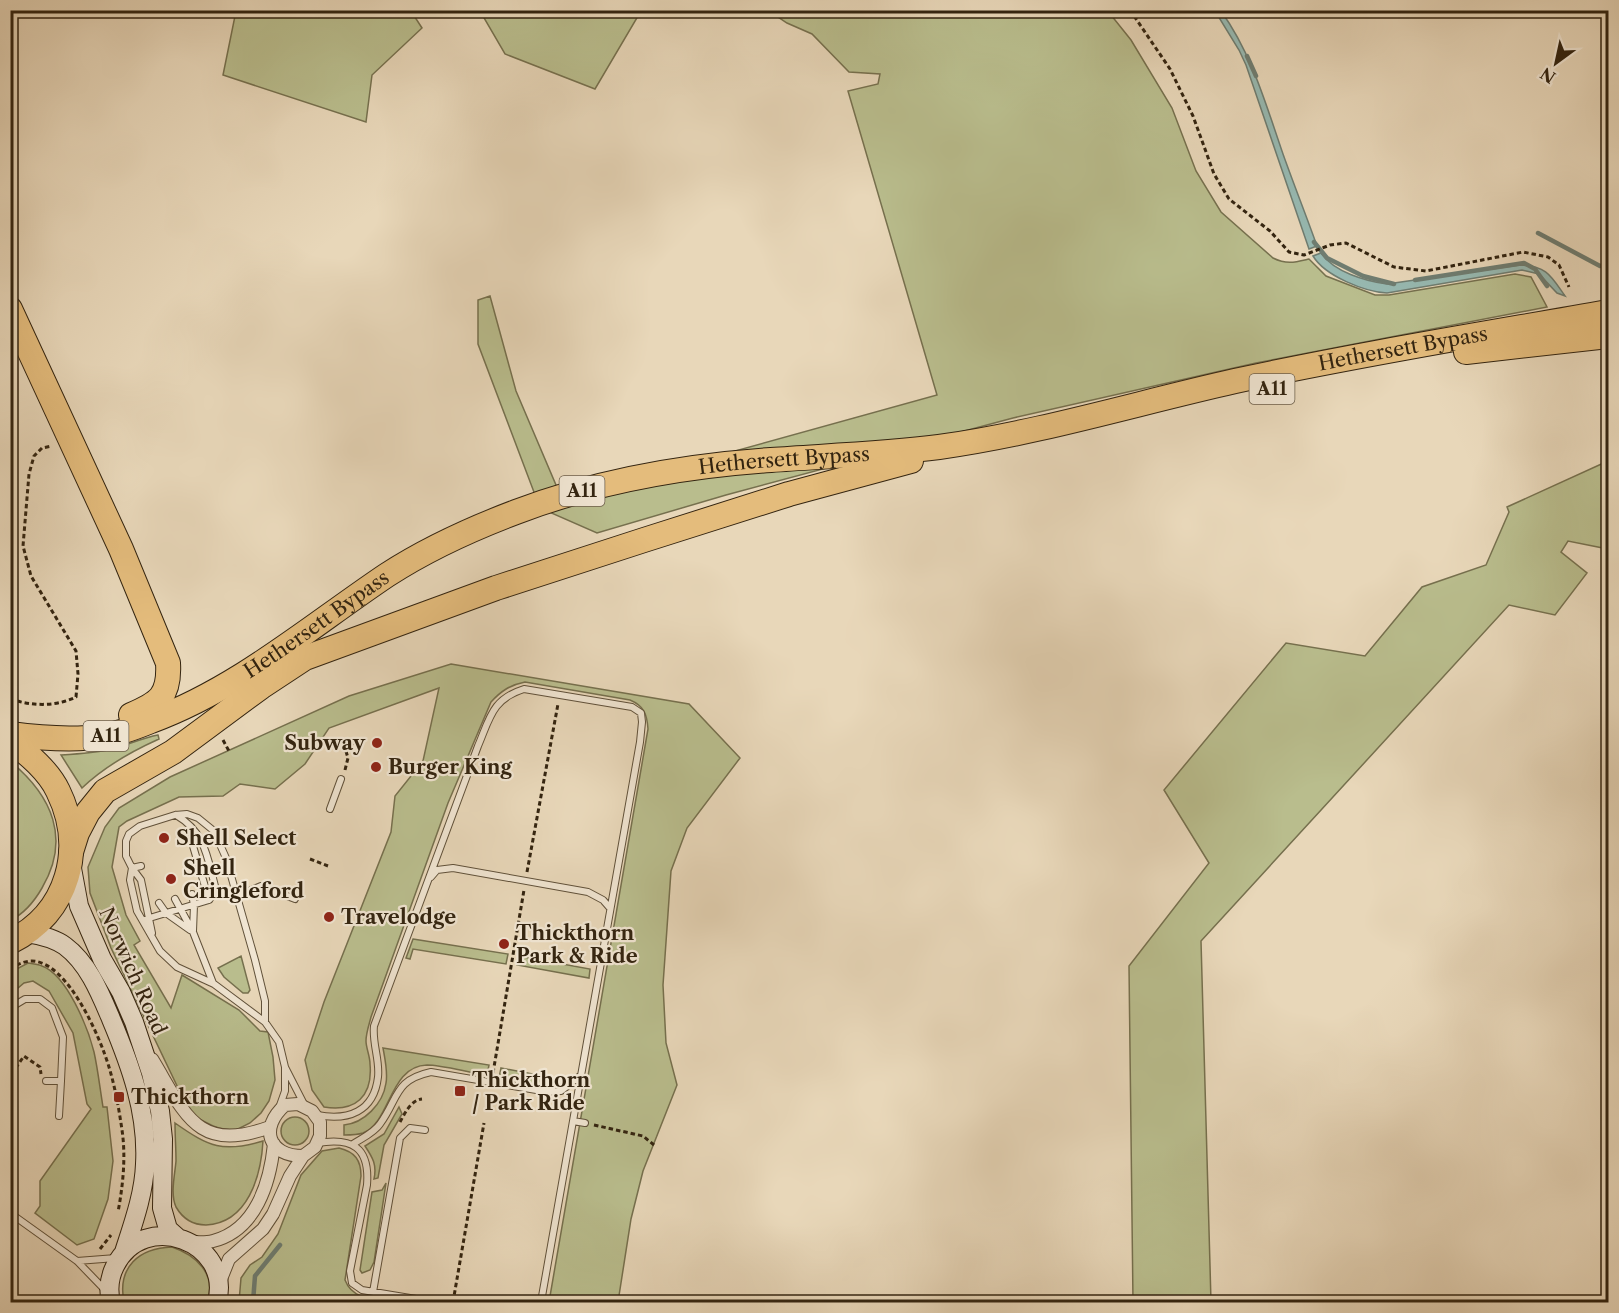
<svg xmlns="http://www.w3.org/2000/svg" width="1619" height="1313" viewBox="0 0 1619 1313" font-family="'Libre Caslon Text',serif">
	<style>
		.green { fill: #b9bd8d; stroke: #76704e; stroke-width: 1.5 }
		.water { fill: #97b9b1; stroke: #6f7d71; stroke-width: 1.5 }
		.lines { fill: none; stroke-linecap: round; stroke-linejoin: round }
		.stream { stroke: #6f7d71; stroke-width: 4.5 }
		.lane-casing { stroke: #60513a; stroke-width: 8 }
		.street-casing { stroke: #60513a; stroke-width: 14 }
		.secondary-casing { stroke: #332410; stroke-width: 20 }
		.highway-casing { stroke: #332410; stroke-width: 26 }
		.path { stroke: #332410; stroke-width: 3; stroke-dasharray: 4.5 3; stroke-linecap: butt }
		.lane { stroke: #f0e5d2; stroke-width: 6 }
		.street { stroke: #f0e5d2; stroke-width: 12 }
		.secondary { stroke: #f0e5d2; stroke-width: 18 }
		.highway { stroke: #e4bc7c; stroke-width: 24 }
		.poi-dot { fill: #8f2418; stroke: #f0e5d2; stroke-width: 2 }
		.labels { text-anchor: middle; stroke-width: 4.5; stroke-linejoin: round; paint-order: stroke }
		.shield { fill: #f0e5d2; stroke: #6c5e4a; stroke-width: 1.5 }
		.shield-label { font-size: 18px; font-weight: bold; fill: #332410 }
		.street-label { font-size: 20px; fill: #332410; stroke: #f0e5d2 }
		.poi-label { font-size: 20px; font-weight: bold; fill: #332410; stroke: #f0e5d2; text-anchor: start }
	</style>
	<rect width="100%" height="100%" fill="#e8d7b9"/>
	<filter id="stains"><feTurbulence type="fractalNoise" baseFrequency=".00333" numOctaves="4"/><feColorMatrix values="0 0 0 0 .2 0 0 0 0 .09 0 0 0 0 .02 0 0 0 .5 -.17"/></filter>
	<radialGradient id="worn" r=".72"><stop offset=".6" stop-color="#630" stop-opacity="0"/><stop offset="1" stop-color="#630" stop-opacity=".3"/></radialGradient>
	<path class="green" d="M1107,10L1131,40L1172,108L1196,171L1221,212L1273,258C1287,265 1296,262 1309,259L1326,276L1375,295H1389L1515,274L1531,277L1547,307L1256,363L1013,418L726,495L597,533L540,508L478,344V300L490,296L516,391L562,499L937,395L848,91L878,84L880,74L849,72L812,34L787,23L769,11Z
		M236,11H411L422,28L372,75L366,122L223,75Z
		M480,11H641L595,89L505,54Z
		M1608,461V549L1568,541L1561,552L1587,573L1555,615L1509,605L1201,941L1211,1302H1133L1129,966L1209,863L1164,790L1286,643L1365,656L1422,587L1486,565L1509,512L1507,507Z
		M451,664L689,704L740,758L687,828L671,871L663,985L666,1043L677,1085L643,1171L631,1219L618,1302H549L648,729C647,714 644,706 630,700L525,682C510,685 501,691 491,702L448,803L371,1017C369,1025 366,1033 366,1041C366,1048 370,1056 370,1064C373,1097 355,1112 324,1107L312,1090L305,1060L324,1002L391,832L395,796L423,761L439,688L329,728L305,764L275,789L240,784L223,796L179,797L127,821L119,827L112,867L126,915L140,941L134,945L171,1008L182,975L239,1010L260,1031L268,1032L273,1057L275,1080L269,1101L261,1113L250,1123L236,1130L222,1129L213,1126L191,1115L111,948L90,893L88,867L105,827L119,808L170,777L349,696Z
		M158,735L159,739C130,752 105,766 82,788L61,755C78,754 95,753 112,749C128,745 142,738 158,735Z
		M11,762C52,796 71,839 42,888C34,902 25,913 11,920Z
		M413,939L508,954L506,964L413,949L410,959L406,958Z
		M241,956L250,990L248,993H243L224,977L218,968Z
		M518,956L590,969L589,978L517,965Z
		M28,963C33,964 38,964 42,966C67,975 88,1028 94,1052C98,1070 100,1089 103,1107H107L113,1161L108,1199L94,1239L77,1245L35,1213L40,1206V1181L91,1109L87,1104L73,1033L49,991L33,981L24,983L11,994V972Z
		M383,1048L489,1065L487,1075C470,1073 443,1065 427,1065C389,1066 391,1122 363,1133C357,1135 350,1135 344,1135V1125C364,1123 383,1104 386,1083C388,1072 385,1059 383,1048Z
		M501,1068L564,1080L561,1085L555,1088L499,1078Z
		M399,1107L402,1114L384,1145L378,1178L374,1179C377,1165 373,1158 365,1146L384,1134Z
		M281 1131a14 14 0 1 1 28 0a14 14 0 1 1-28 0Z
		M175,1123C209,1147 223,1153 263,1141C261,1176 248,1223 206,1225C193,1225 183,1219 176,1207C170,1194 175,1174 176,1161C176,1148 175,1136 175,1123Z
		M339,1148C355,1152 361,1160 361,1176L345,1280C353,1301 376,1299 395,1302H239L241,1278L250,1265L262,1257L278,1234L301,1175L322,1151Z
		M386,1183L374,1262L370,1270L362,1273L360,1270L372,1192L382,1190Z
		M172,1247C196,1255 217,1274 207,1302H124C117,1267 139,1248 172,1247Z"/>
	<path class="water" d="M1215,11H1221C1252,54 1266,105 1283,154C1294,185 1306,215 1317,246L1309,249L1246,65L1239,50Z
		M1321,253C1334,272 1365,281 1387,284L1520,265C1547,266 1551,276 1565,296L1557,293L1539,274L1522,270L1387,293C1365,292 1325,276 1313,256Z"/>
	<g class="lines">
		<path class="stream" d="M1247,56L1256,76
			M1538,233L1600,266L1608,265
			M1314,242L1327,258L1363,276L1394,284
			M1415,280L1524,263L1535,269L1547,286
			M253,1302L255,1276L280,1245"/>
		<defs>
			<path id="lane" d="M330,809L341,779
				M192,829L193,846L209,900
				M141,866L132,868L141,880L152,933
				M431,877L437,870L453,868L588,892L603,900L610,908
				M192,894L194,905L193,931
				M237,896L261,886L295,899
				M175,899L193,932L213,983
				M159,903L166,913L190,930
				M143,920L209,900L214,894L215,886C207,856 205,832 176,815
				M10,1008L25,999H40L52,1008L63,1037L61,1081
				M265,1022V1001L255,960L226,858L214,831L198,818L187,814L175,815L140,826L129,834L126,841V856L132,868L130,880L137,911L160,951L177,967L214,984L265,1022L279,1042L285,1067L305,1106
				M46,1081H61L59,1116
				M279,1108L285,1091V1068
				M317,1115C348,1121 374,1112 378,1077C380,1060 372,1043 374,1026L478,746C490,718 492,699 524,689L632,707L641,713L642,722L640,742L541,1302
				M573,1121L585,1123
				M317,1143C352,1137 370,1147 367,1185L350,1271L352,1283L362,1290L434,1302
				M353,1144C362,1138 374,1133 380,1124C399,1098 394,1080 431,1072L548,1092L561,1091L580,1076
				M10,1185L11,1184
				M10,1213L77,1261L106,1291
				M77,1261L116,1258
				M373,1292L400,1138L410,1128L425,1130"/>
			<path id="street" d="M152,1059C185,1113 196,1154 270,1127
				M190,1242C197,1242 206,1243 213,1241C256,1230 270,1183 274,1144
				M219,1284L229,1259L263,1229L273,1214L290,1176L303,1156L315,1147L320,1136V1122L312,1111L298,1104L285,1105C259,1128 268,1156 303,1156"/>
			<path id="secondary" d="M71,863L79,906L102,959L121,992L134,1022L151,1073L160,1111L163,1139L162,1208L168,1229L177,1237
				M27,933C40,935 54,938 65,946C88,963 100,993 111,1019C130,1064 148,1113 145,1164C144,1194 133,1224 124,1252
				M111,1302C108,1290 109,1278 115,1266C144,1208 233,1242 217,1302"/>
			<g id="highway">
				<path d="M10,309L121,549L168,663C170,696 159,703 131,715"/>
				<path d="M1466,352L1608,336"/>
				<path id="s1" d="M10,734C40,738 73,741 103,736C119,734 136,727 151,721C238,689 311,626 387,575C427,549 471,529 516,512C597,481 684,466 771,460C827,456 883,454 939,447C1039,433 1137,403 1235,381C1359,354 1484,334 1608,312"/>
				<path d="M10,741C28,753 49,772 58,791C86,848 69,913 10,942"/>
				<path d="M71,852L77,833L88,812L105,791L173,752L261,687L305,658L496,588L644,540L789,494L911,461"/>
			</g>
		</defs>
		<use href="#lane" class="lane-casing"/>
		<use href="#street" class="street-casing"/>
		<use href="#secondary" class="secondary-casing"/>
		<use href="#highway" class="highway-casing"/>
		<path class="path" d="M1130,10L1170,69L1193,116L1214,174L1229,199L1270,231L1289,252L1304,255L1330,245L1346,243L1394,267L1426,271L1523,252L1548,257L1559,265L1569,287
			M10,699C32,706 55,707 76,697L78,674L76,651L31,576L23,546L29,474L34,456L42,448L52,446
			M223,740L230,753
			M345,770L348,758L345,748L359,740L360,742
			M310,859L328,866
			M527,872L558,704
			M10,969C17,965 24,961 32,961C68,962 100,1037 109,1067C115,1087 119,1109 122,1130C126,1157 123,1185 118,1212
			M11,1070L13,1072L24,1056L40,1067L41,1074
			M493,1073L524,890
			M400,1122C405,1113 411,1100 422,1099
			M594,1125L643,1136L654,1145
			M100,1249L111,1235
			M453,1302L484,1123"/>
		<use href="#lane" class="lane"/>
		<use href="#street" class="street"/>
		<use href="#secondary" class="secondary"/>
		<use href="#highway" class="highway"/>
	</g>
	<g class="poi-dot">
		<circle cx="377" cy="743" r="6"/>
		<circle cx="376" cy="767" r="6"/>
		<circle cx="164" cy="838" r="6"/>
		<circle cx="171" cy="879" r="6"/>
		<circle cx="329" cy="917" r="6"/>
		<circle cx="504" cy="944" r="6"/>
		<rect x="454" y="1085" width="12" height="12" rx="3"/>
		<rect x="113" y="1091" width="12" height="12" rx="3"/>
	</g>
	<g class="labels">
		<g class="shield">
			<rect x="1249.5" y="374" width="45" height="30" rx="4.5"/>
			<rect x="559.5" y="476" width="45" height="30" rx="4.5"/>
			<rect x="83.5" y="721" width="45" height="30" rx="4.5"/>
		</g>
		<g class="shield-label">
			<text x="1272" y="395">A11</text>
			<text x="582" y="497">A11</text>
			<text x="106" y="742">A11</text>
		</g>
		<g class="street-label">
			<text dy="7" stroke="none"><textPath href="#s1" startOffset="1470">Hethersett Bypass</textPath></text>
			<text dy="7" stroke="none"><textPath href="#s1" startOffset="840">Hethersett Bypass</textPath></text>
			<text dy="7" stroke="none"><textPath href="#s1" startOffset="336">Hethersett Bypass</textPath></text>
			<text transform="translate(133 971) rotate(66)" y="7">Norwich Road</text>
		</g>
		<g class="poi-label">
			<text x="365" y="750" text-anchor="end">Subway</text>
			<text x="388" y="774">Burger King</text>
			<text x="176" y="845">Shell Select</text>
			<text x="183" y="875">Shell<tspan x="183" dy="23">Cringleford</tspan></text>
			<text x="341" y="924">Travelodge</text>
			<text x="516" y="940">Thickthorn<tspan x="516" dy="23">Park &amp; Ride</tspan></text>
			<text x="472" y="1087">Thickthorn<tspan x="472" dy="23">/ Park Ride</tspan></text>
			<text x="131" y="1104">Thickthorn</text>
		</g>
	</g>
	<rect width="1619" height="1313" fill="none" stroke="#e8d7b9" stroke-width="36"/>
	<rect x="12" y="12" width="1595" height="1289" fill="none" stroke="#332410" stroke-width="3"/>
	<rect x="18" y="18" width="1583" height="1277" fill="none" stroke="#332410" stroke-width="1.5"/>
	<g transform="translate(1556 63) rotate(213)" stroke="#f0e5d2" stroke-width="4.5" paint-order="stroke">
	<path d="M0-4.5L10 22L0 15L-10 22Z" fill="#332410"/>
	<text y="-9" font-size="16" font-weight="bold" text-anchor="middle" fill="#332410">N</text>
	</g>
	<rect width="100%" height="100%" filter="url(#stains)"/>
	<rect width="100%" height="100%" fill="url(#worn)"/>
</svg>
